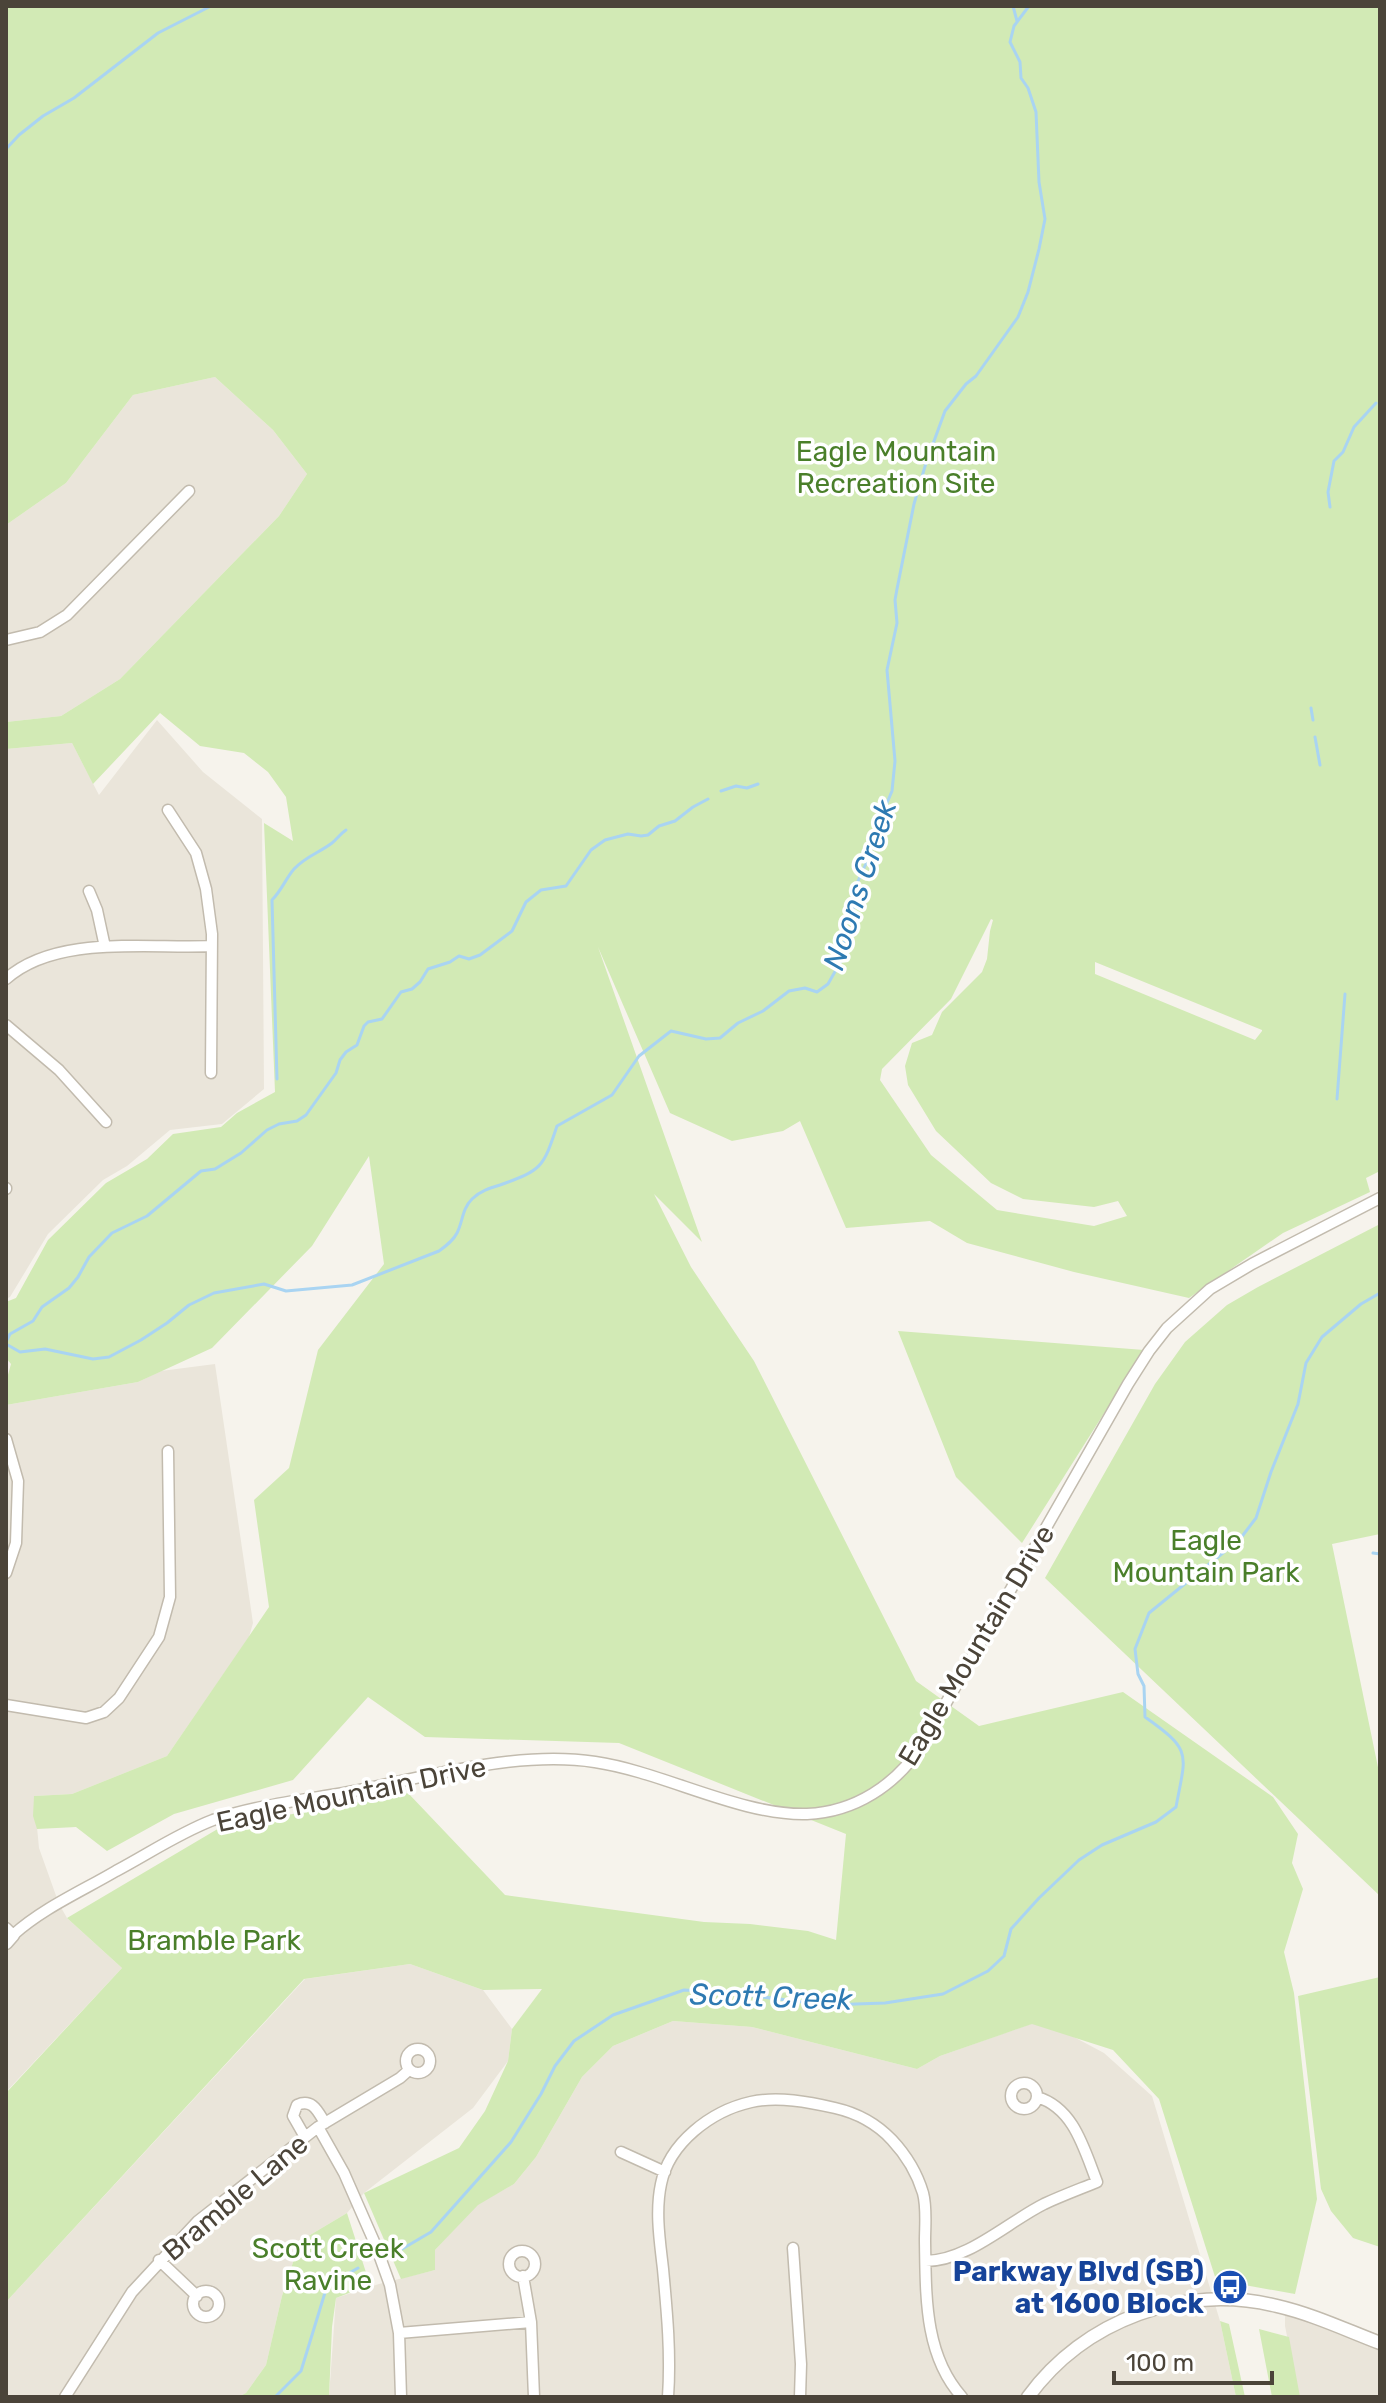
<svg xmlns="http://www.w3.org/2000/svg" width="1386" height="2403" viewBox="0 0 1386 2403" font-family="Rubik,sans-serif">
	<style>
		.residential { fill: #eae5da }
		.green { fill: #d2eab5; fill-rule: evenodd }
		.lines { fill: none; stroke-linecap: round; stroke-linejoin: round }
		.stream { stroke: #a9d4f2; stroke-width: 3 }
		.minor-casing { stroke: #c2bbae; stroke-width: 13 }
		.tertiary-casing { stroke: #c2bbae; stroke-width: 15 }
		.minor { stroke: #fff; stroke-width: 10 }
		.tertiary { stroke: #fff; stroke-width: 12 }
		.labels { text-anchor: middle; stroke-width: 7; stroke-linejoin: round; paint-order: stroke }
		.park-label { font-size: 28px; fill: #4a7f2a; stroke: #fff }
		.street-label { font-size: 28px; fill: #4b4439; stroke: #fff }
		.transit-label { font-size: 28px; font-weight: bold; fill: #164399; stroke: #fff; text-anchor: end }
		.water-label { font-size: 30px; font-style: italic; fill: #2e7ab2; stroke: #fff }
	</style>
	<rect width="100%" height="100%" fill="#f6f3ec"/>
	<path class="residential" d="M215,377L273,430L307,474L279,516L120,679L61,716L6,722V525L66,483L133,395Z
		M157,720L203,772L262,819L264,1089L222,1124L170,1130L127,1166L103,1180L48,1234L10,1297L6,1299V749L72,743L99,795Z
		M215,1364L253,1623L249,1637L167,1756L72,1794L34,1796L39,1848L59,1904L67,1918L122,1968L6,2092V1405L138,1382L161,1371Z
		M410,1964L483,1990L512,2029L508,2061L473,2108L364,2193L347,2213L300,2241L282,2296L266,2365L246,2393L238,2397H6V2302L305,1979Z
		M1042,2020L1104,2053L1152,2096L1220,2321L1236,2397H329L336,2298L379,2284L435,2270V2250L478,2204L514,2184L536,2157L582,2077L613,2046L673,2021L752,2027L917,2069L940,2056Z
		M1285,2308L1380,2343V2397H1299L1285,2326Z"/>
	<path class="green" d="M6,6H1380V1171L1366,1178L1370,1192L1283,1233L1189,1298L1074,1272L967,1243L930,1221L846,1228L800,1121L783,1131L732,1141L670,1113L598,947L702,1242L654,1194L691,1267L754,1361L916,1681L979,1726L1123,1692L1273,1797L1298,1834L1292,1863L1303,1889L1284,1952L1294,1993L1317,2199L1295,2294L1216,2280L1159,2099L1113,2050L1032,2024L940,2056L917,2069L752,2027L673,2021L613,2046L582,2077L536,2157L514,2184L478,2205L435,2250V2270L401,2279L364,2193L459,2148L485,2111L508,2061L512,2029L542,1989L483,1990L410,1964L304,1979L6,2302V2093L122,1968L67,1918L221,1827L408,1793L505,1895L704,1922L750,1924L808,1931L836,1940L846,1834L619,1743L425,1737L368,1697L293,1780L174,1814L107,1851L76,1827L37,1829L33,1816L34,1796L72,1794L167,1756L269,1607L254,1500L289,1468L318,1350L384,1264L369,1156L312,1246L212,1348L138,1382L6,1405V1382L11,1364L6,1358V1302L16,1298L48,1240L106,1183L147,1159L173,1134L221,1127L237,1113L275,1092L264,823L293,841L286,797L268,772L244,753L200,746L160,713L93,784L72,743L6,749V722L61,716L120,679L279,516L307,474L273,430L215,377L133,395L66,483L6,525ZM991,919L993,920L990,931L987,959L982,972L942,1012L932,1035L912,1043L905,1066L908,1085L936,1131L991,1183L1023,1199L1094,1207L1118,1201L1127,1216L1094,1226L997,1210L931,1155L880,1080L882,1069L951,999ZM1095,962L1262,1030V1031L1255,1040L1095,974Z
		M1380,1224V1534L1332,1544L1380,1777V1896L1045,1578L1155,1384L1185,1342L1227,1305L1258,1287Z
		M898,1331L1144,1350L1022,1543L956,1477Z
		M1380,1977V2247L1353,2238L1331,2211L1321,2189L1298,1996Z
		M347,2213L370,2285L336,2298L332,2327L329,2397H238L246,2393L266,2365L282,2296L300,2241Z
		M1220,2321L1229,2324L1245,2397H1236Z
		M1259,2329L1289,2337L1300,2397H1272Z"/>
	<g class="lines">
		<path class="stream" d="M1013,6L1017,21
			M6,149L19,135L43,116L74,98L158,33L211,6
			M1330,507L1328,492L1334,461L1343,452L1354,427L1376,403
			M1311,708L1313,720
			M1315,737L1320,765
			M721,791L736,786L747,788L758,784
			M277,1079L272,900C282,890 286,878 294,869C306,856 319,853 332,843C337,839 340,834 346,830
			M1337,1099L1345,994
			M6,1342L10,1334L33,1321L42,1307L69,1288L78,1277L89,1257L112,1233L147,1216L201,1171L215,1169L241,1153L267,1130L279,1124L297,1121L306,1115L336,1073L340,1060L346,1052L357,1045L364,1026L368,1022L382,1019L401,992L412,989L420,982L428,969L450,962L459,956L469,959L480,955L512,931L526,902L541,890L566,886L591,850L605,840L628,834L641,836L648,835L659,826L675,821L693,807L708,799
			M6,1344L20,1352L45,1349L93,1359L109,1357L141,1340L167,1323L189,1305L214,1293L264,1284L286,1291L352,1285L439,1251C446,1246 453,1241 457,1233C463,1221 462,1209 472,1199C480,1191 490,1188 500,1185C542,1170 543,1168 557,1126L612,1095L639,1056L671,1031L706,1039L720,1038L738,1023L763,1011L789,991L805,988L817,992L828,984L841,961V947L853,926L854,890L868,859L879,822L892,791L895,761L887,670L897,623L895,600L897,589L914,504L926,463L945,411L966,384L976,376L1018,317L1028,292L1039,249L1045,219L1039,182L1036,112L1028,88L1021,78L1020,62L1010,42L1014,26L1029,6
			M1373,1553L1380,1554
			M402,2249L431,2232L511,2142L541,2094L555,2066L574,2041L613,2015L684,1990L723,1992L827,2005L885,2003L943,1994L988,1971L1004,1956L1011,1929L1039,1898L1079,1860L1102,1845L1156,1822L1176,1807C1186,1753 1193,1751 1145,1717L1144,1686L1138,1674L1135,1649L1149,1613L1240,1539L1256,1518L1271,1472L1298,1404L1306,1363L1322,1337L1361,1304L1380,1293
			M275,2397L301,2371L327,2286L358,2268"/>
		<defs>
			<path id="minor" d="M6,640L40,632L67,615L189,491
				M168,810L196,853L206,889L212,934L211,1073
				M89,891L97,910L105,947
				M6,979C56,934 149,949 211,946
				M6,1025L59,1070L106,1122
				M6,1188V1189
				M6,1439L18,1481L16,1543L6,1573
				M6,1705L86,1718L104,1712L119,1698L159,1637L170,1597L168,1451
				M6,1928L13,1935C43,1908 82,1891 116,1871C148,1854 179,1833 213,1820C256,1805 305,1800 349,1792C427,1777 517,1750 595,1762C663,1772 741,1816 807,1814C855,1812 896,1785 922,1745L1128,1384L1149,1351L1167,1328L1210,1289L1252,1264L1380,1198
				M406 2061a12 12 0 1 1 24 0a12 12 0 1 1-24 0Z
				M1011 2096a13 13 0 1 1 26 0a13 13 0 1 1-26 0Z
				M318,2127L344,2173L376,2246L390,2285L399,2333L401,2397
				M305,2137L293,2116L297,2105C313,2098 318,2112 325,2123
				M621,2152L665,2172
				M793,2248L801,2364L800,2397
				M509 2264a13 13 0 1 1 26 0a13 13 0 1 1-26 0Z
				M159,2260L197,2296
				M926,2261C967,2261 1008,2222 1044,2204C1061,2196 1080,2189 1097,2182C1084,2149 1074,2108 1037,2097
				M523,2276L531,2322L534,2397
				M193 2304a13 13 0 1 1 26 0a13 13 0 1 1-26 0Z
				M399,2333L531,2322
				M65,2397L132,2292L198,2221L318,2127L400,2078L409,2070
				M668,2397C671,2354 667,2312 663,2269C660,2242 655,2212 661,2184C669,2143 711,2111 751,2102C778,2096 809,2102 835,2108C857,2113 877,2124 892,2140C906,2155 917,2173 923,2193C927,2208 925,2225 925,2241C926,2295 924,2355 962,2397"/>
			<path id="tertiary" d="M6,1943L13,1935
				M1028,2397C1084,2320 1184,2283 1277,2306C1312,2314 1346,2330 1380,2343"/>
		</defs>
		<use href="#minor" class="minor-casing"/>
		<use href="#tertiary" class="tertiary-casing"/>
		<use href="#minor" class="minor"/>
		<use href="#tertiary" class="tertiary"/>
	</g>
	<defs>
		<symbol id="bus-disc" viewBox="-11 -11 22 22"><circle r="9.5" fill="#1a4fb4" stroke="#fff"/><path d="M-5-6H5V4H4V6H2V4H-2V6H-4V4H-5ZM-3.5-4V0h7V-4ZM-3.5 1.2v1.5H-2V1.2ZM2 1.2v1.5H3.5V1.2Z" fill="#fff"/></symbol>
	</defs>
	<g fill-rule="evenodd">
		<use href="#bus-disc" x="1210" y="2267" width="40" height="40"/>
	</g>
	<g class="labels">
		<g class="park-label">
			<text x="896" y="461">Eagle Mountain<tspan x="896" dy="32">Recreation Site</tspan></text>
			<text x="1206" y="1550">Eagle<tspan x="1206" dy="32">Mountain Park</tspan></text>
			<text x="214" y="1950">Bramble Park</text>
			<text x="328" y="2258">Scott Creek<tspan x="328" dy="32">Ravine</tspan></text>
		</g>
		<g class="street-label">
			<text transform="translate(976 1645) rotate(-59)" y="10">Eagle Mountain Drive</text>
			<text transform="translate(351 1794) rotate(-12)" y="10">Eagle Mountain Drive</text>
			<text transform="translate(235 2197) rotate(-40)" y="10">Bramble Lane</text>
		</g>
		<g class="transit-label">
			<text x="1204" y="2281">Parkway Blvd (SB)<tspan x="1204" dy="32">at 1600 Block</tspan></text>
		</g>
		<g class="water-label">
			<text transform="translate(860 885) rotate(-72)" y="10">Noons Creek</text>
			<text transform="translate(771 1997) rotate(2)" y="10">Scott Creek</text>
		</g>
	</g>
	<rect width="1386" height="2403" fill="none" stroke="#4b4439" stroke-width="16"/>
	<path d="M1114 2371v12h158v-12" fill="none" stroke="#4b4439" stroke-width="4"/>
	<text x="1126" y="2371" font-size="24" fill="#4b4439" stroke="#ffffff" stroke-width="6" paint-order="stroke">100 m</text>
</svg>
